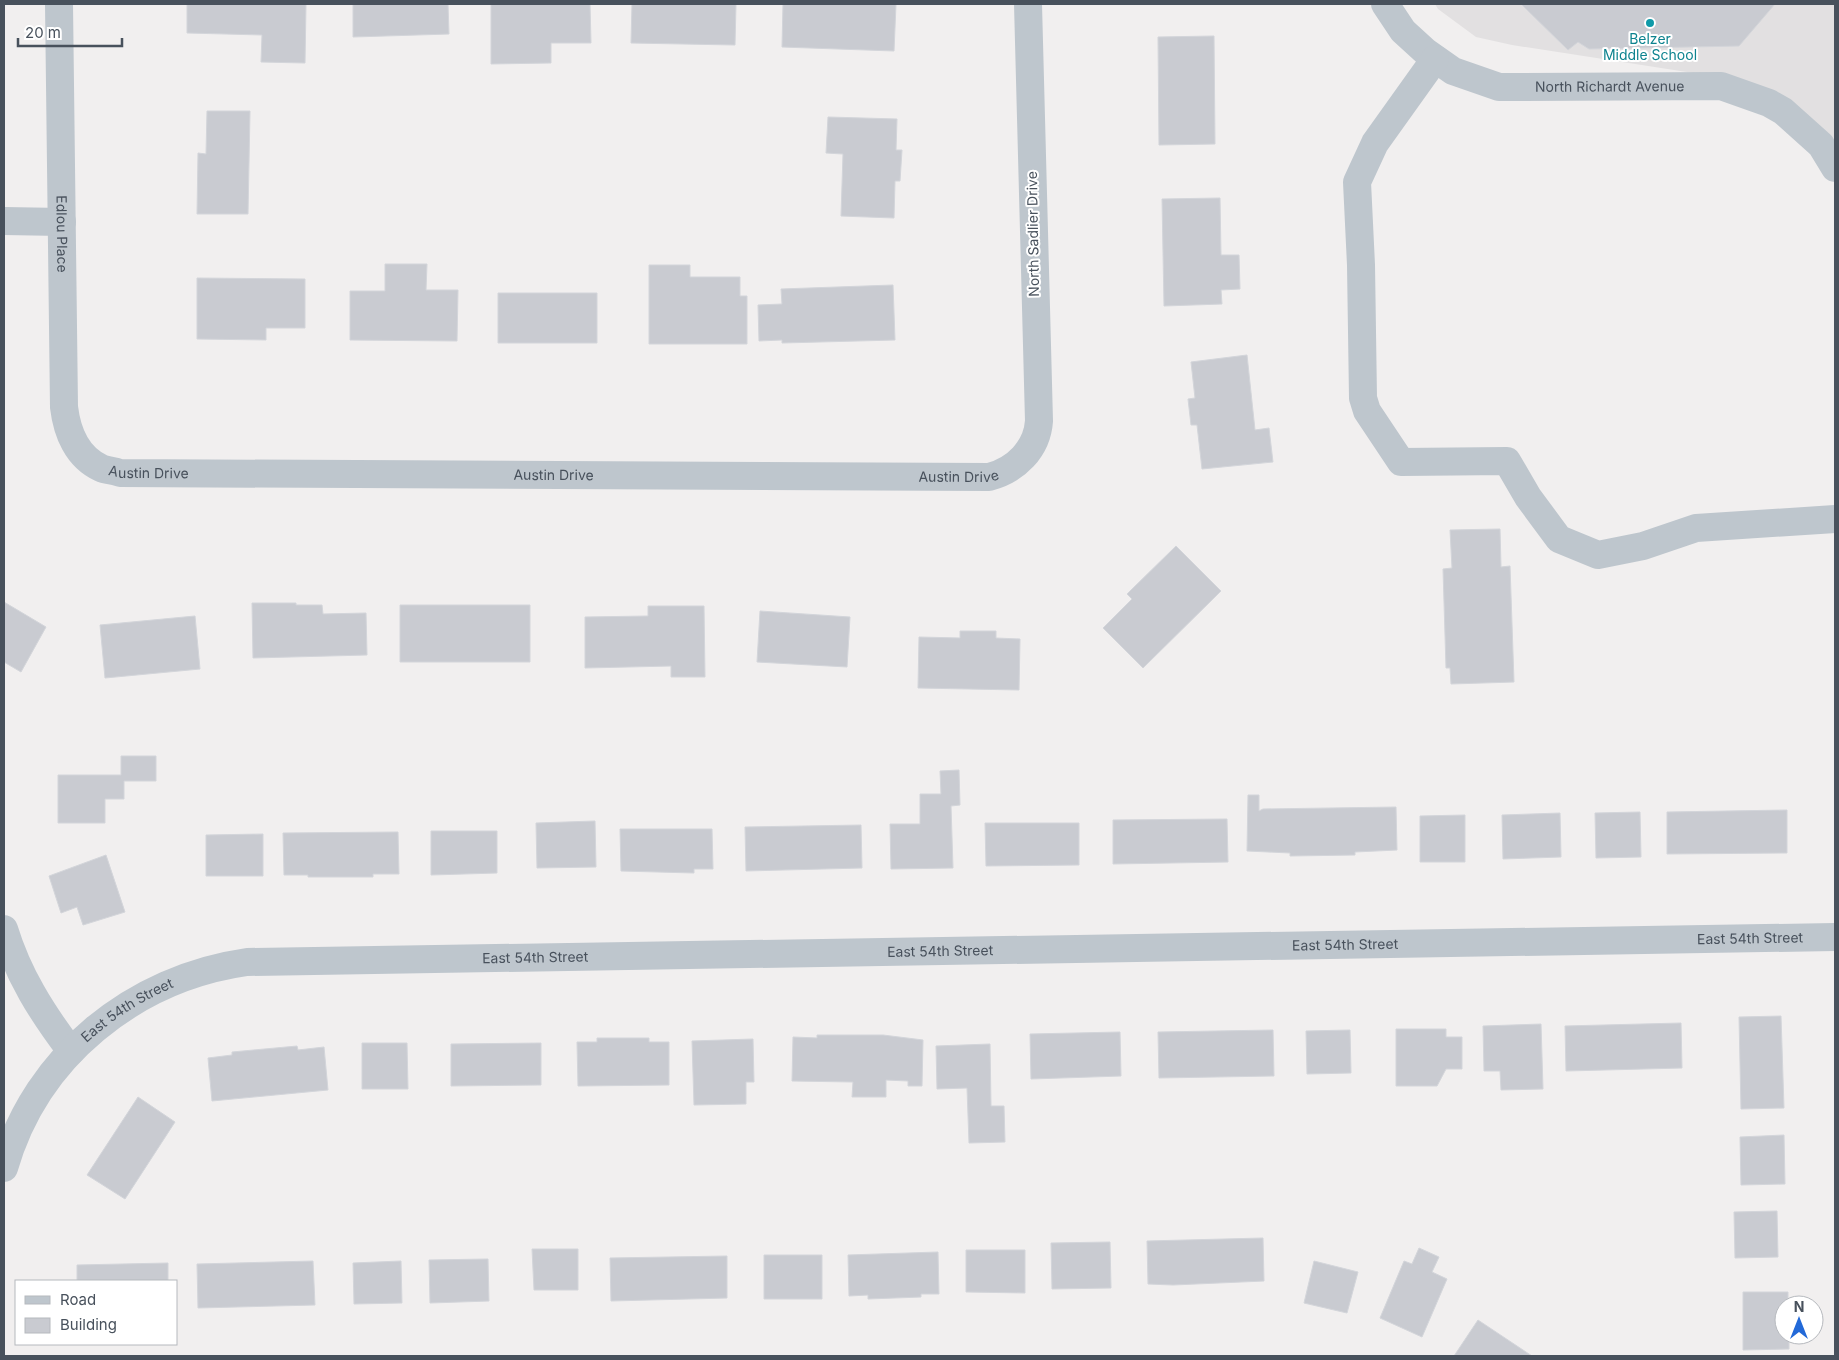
<svg xmlns="http://www.w3.org/2000/svg" width="1839" height="1360" viewBox="0 0 1839 1360" font-family="Inter,sans-serif">
	<style>
		.education { fill: #e2e0e1 }
		.building { fill: #c9cbd1; stroke: #d3d5da }
		.lines { fill: none; stroke-linecap: round; stroke-linejoin: round }
		.minor { stroke: #bec6cd; stroke-width: 28 }
		.culture-dot { fill: #0f9aa8; stroke: #fff; stroke-width: 2 }
		.labels { text-anchor: middle; stroke-width: 4; stroke-linejoin: round; paint-order: stroke }
		.culture-label { font-size: 14px; fill: #0d838f; stroke: #fff }
		.street-label { font-size: 14px; fill: #48515c; stroke: #fff }
	</style>
	<rect width="100%" height="100%" fill="#f1efef"/>
	<path class="education" d="M1435,4H1835V146L1732,79L1512,45L1476,37L1438,9Z"/>
	<path class="building" d="M187,4H306L305,63L261,62L262,35L187,33Z
		M353,4H448L449,34L353,37Z
		M491,4H590L591,43H551V63L491,64Z
		M632,4H736L735,45L631,43Z
		M783,4H896L894,51L782,47Z
		M1521,4H1775L1739,46L1589,49L1578,42L1568,50Z
		M1214,36L1215,144L1159,145L1158,37Z
		M207,111H250L248,214H197L198,153L206,154Z
		M828,117L897,119L896,150H902L900,181H895L894,218L841,216L843,154L826,153Z
		M1220,198L1221,255H1239L1240,289L1221,290L1222,304L1164,306L1162,199Z
		M385,264H427L426,290H458L457,341L350,340V291H385Z
		M649,265H690V277H740V296H747V344H649Z
		M197,278L305,279V328H266V340L197,339Z
		M893,285L895,340L782,343V340L759,341L758,305L782,304L781,289Z
		M498,293H597V343H498Z
		M1247,355L1255,430L1269,428L1273,462L1202,469L1197,425H1191L1188,399L1195,398L1191,362Z
		M1500,529L1501,567L1510,566L1514,682L1451,684L1450,668H1446L1443,569L1452,568L1450,530Z
		M1176,546L1221,591L1143,668L1103,628L1132,599L1127,594Z
		M4,602L46,627L21,672L4,662Z
		M252,603H296V605H322L323,614L366,613L367,655L253,658Z
		M400,605H530V662H400Z
		M648,606H704L705,677H671V666L585,668V617L648,616Z
		M760,611L850,617L847,667L757,662Z
		M195,616L200,669L105,678L100,625Z
		M960,631H996V638L1020,639L1019,690L918,688L919,637L960,638Z
		M121,756H156V781H124V799H105V823H58V775H121Z
		M959,770L960,805L951,806L953,868L891,869L890,824H920V794H941L940,771Z
		M1248,795H1259V811L1263,809L1396,807L1397,850L1355,852V855L1290,856V853L1247,851Z
		M1787,810V853L1667,854V812Z
		M1640,812L1641,857L1596,858L1595,813Z
		M1560,813L1561,857L1503,859L1502,815Z
		M1465,815V862H1420V816Z
		M1227,819L1228,862L1113,864V820Z
		M595,821L596,867L537,868L536,823Z
		M985,823H1079V865L986,866Z
		M861,825L862,868L746,871L745,827Z
		M620,829H712L713,869H694V873L621,871Z
		M431,831H497V873L431,875Z
		M398,832L399,874H373V877H308V875H284L283,833Z
		M263,834V876H206V835Z
		M106,855L125,912L83,925L77,907L61,913L49,876Z
		M1781,1016L1784,1108L1741,1109L1739,1017Z
		M1681,1023L1682,1068L1566,1071L1565,1026Z
		M1541,1024L1543,1089L1501,1090L1500,1071H1484L1483,1026Z
		M1396,1029H1446V1037H1462V1069H1446L1437,1086H1396Z
		M1273,1030L1274,1076L1159,1078L1158,1032Z
		M1350,1030L1351,1073L1307,1074L1306,1031Z
		M1120,1032L1121,1076L1031,1079L1030,1034Z
		M817,1035H883L923,1040L922,1086H908V1081L886,1080V1097H852L853,1082L792,1081L793,1037L817,1038Z
		M597,1038H649V1042H669V1085L578,1086L577,1042H597Z
		M753,1039L754,1082H746V1104L694,1105L692,1041Z
		M362,1043H407L408,1089H362Z
		M541,1043V1085L451,1086V1044Z
		M990,1044L991,1106H1004L1005,1142L969,1143L967,1088L937,1089L936,1046Z
		M297,1046L298,1050L324,1047L328,1090L212,1101L208,1058L232,1055V1052Z
		M138,1097L175,1122L125,1199L87,1175Z
		M1784,1135L1785,1184L1741,1185L1740,1137Z
		M1777,1211L1778,1257L1735,1258L1734,1212Z
		M1263,1238L1264,1281L1173,1285L1148,1284L1147,1241Z
		M1110,1242L1111,1288L1052,1289L1051,1243Z
		M1419,1248L1439,1257L1432,1272L1447,1279L1422,1337L1380,1318L1404,1261L1412,1264Z
		M532,1249H578V1290H534Z
		M966,1250H1025V1293L966,1292Z
		M938,1252L939,1294H921V1297L868,1299V1295L849,1296L848,1255Z
		M764,1255H822V1299H764Z
		M727,1256V1298L611,1301L610,1258Z
		M488,1259L489,1301L430,1303L429,1260Z
		M313,1261L315,1305L198,1308L197,1264Z
		M401,1261L402,1303L354,1304L353,1263Z
		M1314,1261L1358,1272L1347,1313L1304,1303Z
		M168,1263V1281H77V1265Z
		M1743,1292H1788V1305H1784V1335H1789V1349L1743,1350Z
		M1478,1320L1532,1356H1454Z"/>
	<g class="lines">
		<g class="minor">
			<path id="s1" d="M59,4L64,407C67,432 77,457 101,468C107,471 113,470 120,473L989,477C1016,470 1037,449 1039,421L1028,4"/>
			<path id="s2" d="M1385,4L1403,31L1426,52L1453,71L1499,87L1721,86L1769,103L1783,111L1821,145L1835,168"/>
			<path d="M1435,59L1375,143L1357,182L1361,265L1363,398L1367,411L1401,462L1507,461L1528,497L1559,539L1598,555L1643,546L1696,528L1835,519"/>
			<path d="M4,221L62,222"/>
			<path d="M4,929C18,975 42,1013 71,1051"/>
			<path id="s3" d="M4,1168C36,1056 134,978 247,962L1835,937"/>
		</g>
	</g>
	<circle class="culture-dot" cx="1650" cy="23" r="5"/>
	<g class="labels">
		<g class="culture-label">
			<text x="1650" y="44">Belzer<tspan x="1650" dy="16">Middle School</tspan></text>
		</g>
		<g class="street-label">
			<text dy="5" stroke="none"><textPath href="#s2" startOffset="256">North Richardt Avenue</textPath></text>
			<text dy="5" stroke="none"><textPath href="#s1" startOffset="230">Edlou Place</textPath></text>
			<text transform="translate(1033 234) rotate(-91)" y="5">North Sadlier Drive</text>
			<text dy="5" stroke="none"><textPath href="#s1" startOffset="526">Austin Drive</textPath></text>
			<text dy="5" stroke="none"><textPath href="#s1" startOffset="1336">Austin Drive</textPath></text>
			<text dy="5" stroke="none"><textPath href="#s1" startOffset="931">Austin Drive</textPath></text>
			<text dy="5" stroke="none"><textPath href="#s3" startOffset="1840">East 54th Street</textPath></text>
			<text dy="5" stroke="none"><textPath href="#s3" startOffset="1435">East 54th Street</textPath></text>
			<text dy="5" stroke="none"><textPath href="#s3" startOffset="1030">East 54th Street</textPath></text>
			<text dy="5" stroke="none"><textPath href="#s3" startOffset="625">East 54th Street</textPath></text>
			<text dy="5" stroke="none"><textPath href="#s3" startOffset="206">East 54th Street</textPath></text>
		</g>
	</g>
	<rect width="1839" height="1360" fill="none" stroke="#48515c" stroke-width="10"/>
	<rect x="15" y="1280" width="162" height="65" fill="#ffffff" stroke="#b6b9be"/>
	<rect x="25" y="1296" width="25" height="8" fill="#bec6cd" stroke="#b6b9be"/>
	<text x="60" y="1305" font-size="15" fill="#48515c">Road</text>
	<rect x="25" y="1318" width="25" height="15" fill="#c9cbd1" stroke="#b6b9be"/>
	<text x="60" y="1330" font-size="15" fill="#48515c">Building</text>
	<g transform="translate(1799 1320)"><circle r="24" fill="#ffffff" stroke="#b6b9be"/>
	<path d="M0-4L9 19L0 12L-9 19Z" fill="#2269d8"/>
	<text y="-8" font-size="14" font-weight="bold" text-anchor="middle" fill="#48515c">N</text>
	</g>
	<path d="M18 38v8h104v-8" fill="none" stroke="#48515c" stroke-width="2.5"/>
	<text x="25" y="38" font-size="15" fill="#48515c" stroke="#ffffff" stroke-width="4" paint-order="stroke">20 m</text>
</svg>
